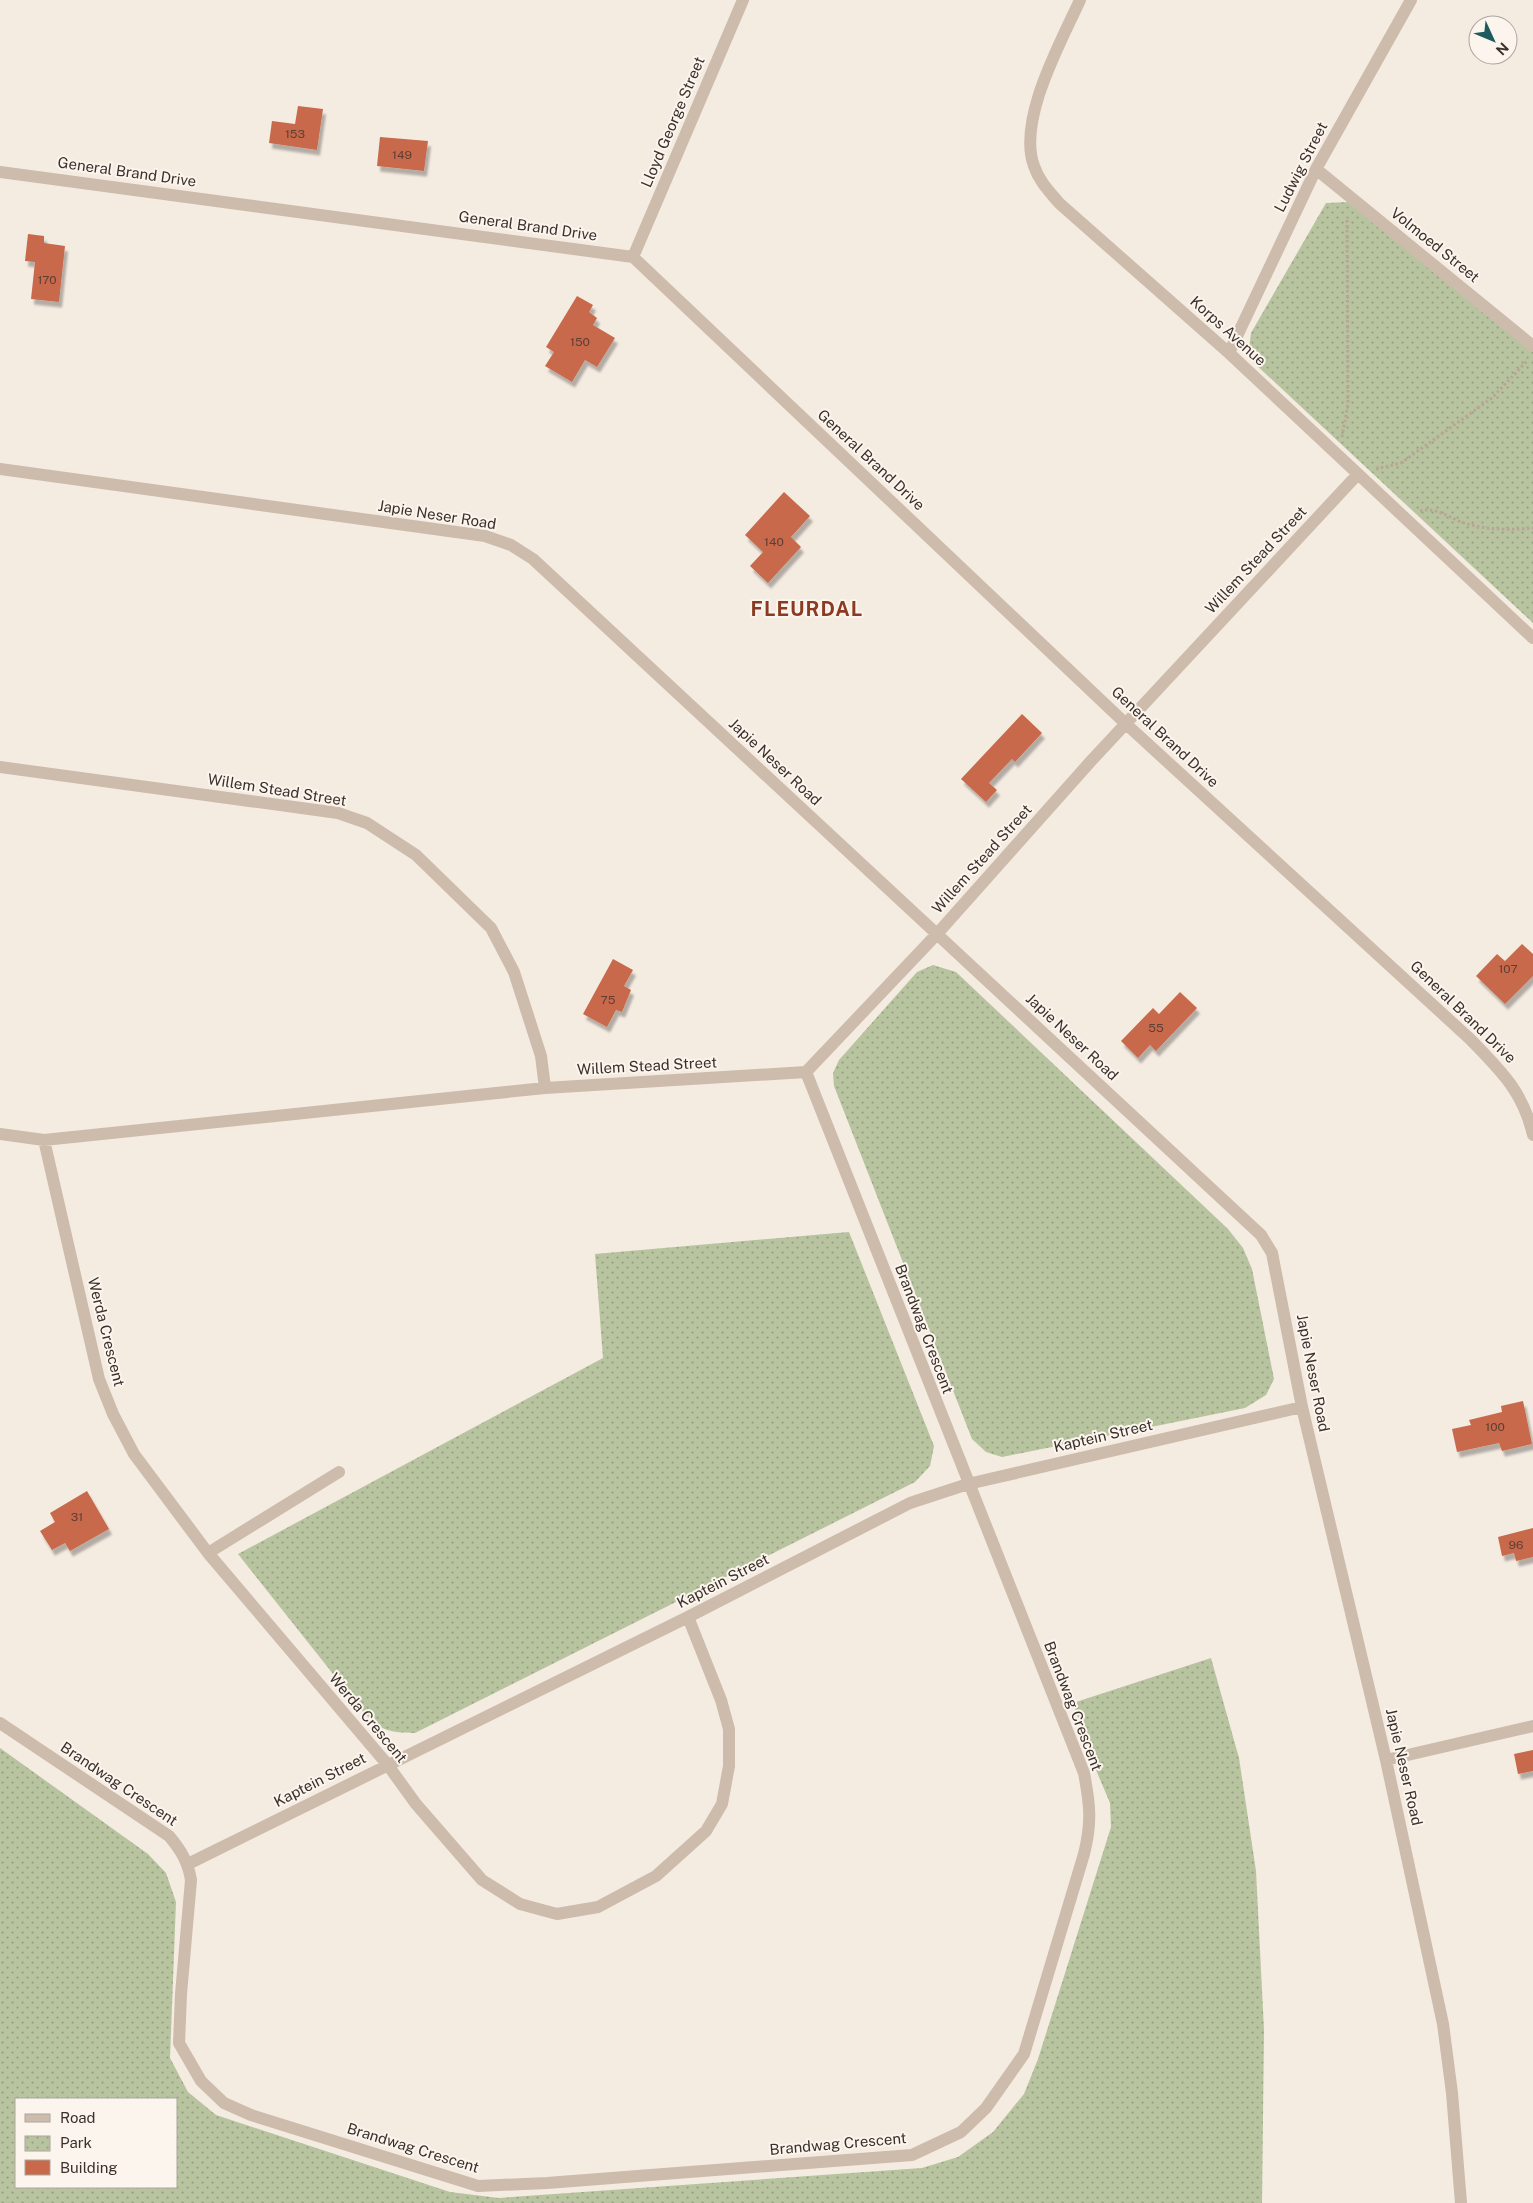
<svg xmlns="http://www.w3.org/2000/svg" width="1533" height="2203" viewBox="0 0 1533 2203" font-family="'Public Sans',sans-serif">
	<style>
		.park { fill: url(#park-dots); fill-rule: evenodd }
		.building { fill: #c8694b; filter: url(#shadow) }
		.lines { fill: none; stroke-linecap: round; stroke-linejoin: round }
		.path { stroke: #b9a596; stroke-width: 3; stroke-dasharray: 2.5 2.5; stroke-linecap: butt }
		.minor { stroke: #cdbbac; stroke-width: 12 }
		.labels { text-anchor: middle; stroke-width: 4; stroke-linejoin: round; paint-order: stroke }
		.number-label { font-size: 12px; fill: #5e3e33 }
		.street-label { font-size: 15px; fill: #3b302b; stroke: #fbf5ee }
		.district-label { font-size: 20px; font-weight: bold; letter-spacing: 1px; fill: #8c3b22; stroke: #fbf5ee }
	</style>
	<defs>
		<pattern id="park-dots" width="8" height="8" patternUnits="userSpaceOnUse" patternTransform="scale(1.25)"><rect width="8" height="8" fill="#b8c4a0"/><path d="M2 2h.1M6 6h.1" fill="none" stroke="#97a083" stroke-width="1.8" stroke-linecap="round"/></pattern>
		<filter id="shadow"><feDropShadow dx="3" dy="5.5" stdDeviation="1" flood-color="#0004"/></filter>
	</defs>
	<rect width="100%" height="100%" fill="#f4ebe1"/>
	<path class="park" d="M1348,202L1533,351V623L1253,362L1249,349L1251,333L1326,203Z
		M933,965L956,972L1228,1229L1243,1248L1252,1269L1274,1379L1266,1395L1245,1408L1002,1457L986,1452L972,1439L834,1086L833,1073L839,1060L917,972Z
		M849,1232L934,1446L930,1466L915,1482L415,1733C389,1732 383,1732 364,1713L238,1554L603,1358L595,1254Z
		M1211,1658L1239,1758L1256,1871L1264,2030L1262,2203H0V1748L148,1854L166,1873L176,1902L170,2058L188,2092L216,2115L450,2192L499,2198L922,2168L958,2157L993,2132L1024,2094L1038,2059L1111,1827L1110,1803L1096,1770L1073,1703ZM176,2099V2187H16V2099Z"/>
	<path class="building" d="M298,106L323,109L317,150L269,143L272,121L295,124Z
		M380,137L428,141L424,171L377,166Z
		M28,234L44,236V243L65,246L59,302L31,299L35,262L25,261Z
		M577,296L593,305L589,312L597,318L593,325L615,338L597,367L585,360L572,382L545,366L554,352L546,347Z
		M784,492L810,516L791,537L801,547L768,583L750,566L763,552L745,535Z
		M1022,714L1042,733L1015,762L1012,759L989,783L997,790L986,802L961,779Z
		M1522,944L1533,954V976L1505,1004L1476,976L1497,954L1505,961Z
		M613,959L633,970L624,986L631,990L622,1012L616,1010L607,1027L583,1014Z
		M1180,992L1197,1008L1156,1051L1150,1045L1138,1058L1121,1041L1153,1008L1159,1014Z
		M1523,1401L1532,1444L1502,1451L1499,1443L1457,1452L1452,1429L1471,1425L1469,1420L1502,1412L1501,1406Z
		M87,1491L109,1529L70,1551L65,1543L52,1550L40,1531L55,1522L50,1513Z
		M1533,1528V1557L1516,1561L1514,1553L1502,1556L1498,1537Z
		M1533,1750V1771L1518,1774L1514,1754Z"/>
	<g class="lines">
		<path class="path" d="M1342,437L1348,404L1347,217
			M1376,469L1401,463L1492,398L1527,361
			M1420,511C1437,506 1452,520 1467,524C1488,530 1512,530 1533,528"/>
		<path class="minor" d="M1080,0C1061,42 1017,120 1034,166C1039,181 1049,191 1059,203L1229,353L1533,638
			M1316,169L1533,346
			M0,172L633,257L1125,723L1470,1039C1500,1070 1523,1091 1533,1135
			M633,257L743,0
			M1229,353L1316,169L1411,0
			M0,469L485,536L511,545L533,559L1261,1235L1272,1253L1302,1407L1386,1760L1443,2024L1452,2093L1461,2203
			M0,767L338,813L367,823L416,855L491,928L514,972L541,1056L545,1088
			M0,1134L44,1140L545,1088L806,1072L937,934L1091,761L1358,474
			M44,1140L99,1379L113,1414L134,1454L208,1553L387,1764L416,1804L482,1880L520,1904L557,1914L598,1907L656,1876L706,1831L722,1804L729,1766V1729L721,1700L688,1617
			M208,1553L339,1472
			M0,1723L169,1836C181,1850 188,1862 191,1880L181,1994L179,2043L201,2081L224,2103L251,2115L478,2186L547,2183L912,2155L961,2132L986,2108L1024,2054L1084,1854C1092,1822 1090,1805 1084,1773L806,1072
			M1386,1760L1533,1726
			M188,1864L688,1617L910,1503L968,1484L1302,1407"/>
	</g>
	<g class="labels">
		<g class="number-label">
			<text x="295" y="138">153</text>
			<text x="402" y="159">149</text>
			<text x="47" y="284">170</text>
			<text x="580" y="346">150</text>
			<text x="774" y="546">140</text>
			<text x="1508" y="973">107</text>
			<text x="608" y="1004">75</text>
			<text x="1156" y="1032">55</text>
			<text x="1495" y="1431">100</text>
			<text x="77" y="1521">31</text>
			<text x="1516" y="1549">96</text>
		</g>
		<g class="street-label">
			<text transform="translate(673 122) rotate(-67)" y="5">Lloyd George Street</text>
			<text transform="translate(1301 167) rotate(-63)" y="5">Ludwig Street</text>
			<text transform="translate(127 172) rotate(8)" y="5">General Brand Drive</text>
			<text transform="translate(528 226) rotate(8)" y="5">General Brand Drive</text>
			<text transform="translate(1435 245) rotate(39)" y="5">Volmoed Street</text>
			<text transform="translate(1228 331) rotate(42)" y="5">Korps Avenue</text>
			<text transform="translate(871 460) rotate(43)" y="5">General Brand Drive</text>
			<text transform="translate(437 515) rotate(9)" y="5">Japie Neser Road</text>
			<text transform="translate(1256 560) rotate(-47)" y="5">Willem Stead Street</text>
			<text transform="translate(1165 737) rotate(43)" y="5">General Brand Drive</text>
			<text transform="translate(775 762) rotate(43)" y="5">Japie Neser Road</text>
			<text transform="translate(277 790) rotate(9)" y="5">Willem Stead Street</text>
			<text transform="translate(982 859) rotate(-48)" y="5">Willem Stead Street</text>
			<text transform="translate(1463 1012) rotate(44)" y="5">General Brand Drive</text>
			<text transform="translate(1072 1037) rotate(43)" y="5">Japie Neser Road</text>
			<text transform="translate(647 1066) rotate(-3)" y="5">Willem Stead Street</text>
			<text transform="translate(924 1329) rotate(69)" y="5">Brandwag Crescent</text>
			<text transform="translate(106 1332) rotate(76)" y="5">Werda Crescent</text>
			<text transform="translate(1313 1373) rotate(79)" y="5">Japie Neser Road</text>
			<text transform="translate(1103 1436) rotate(-13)" y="5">Kaptein Street</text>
			<text transform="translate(723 1581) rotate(-27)" y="5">Kaptein Street</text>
			<text transform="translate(1073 1706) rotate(69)" y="5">Brandwag Crescent</text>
			<text transform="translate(368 1718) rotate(50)" y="5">Werda Crescent</text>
			<text transform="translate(1404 1767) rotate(77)" y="5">Japie Neser Road</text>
			<text transform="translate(320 1780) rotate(-27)" y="5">Kaptein Street</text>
			<text transform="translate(119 1784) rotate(34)" y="5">Brandwag Crescent</text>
			<text transform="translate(838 2144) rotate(-5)" y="5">Brandwag Crescent</text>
			<text transform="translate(413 2148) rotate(17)" y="5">Brandwag Crescent</text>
		</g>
		<g class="district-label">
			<text x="807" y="616">FLEURDAL</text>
		</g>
	</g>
	<rect x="15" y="2098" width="162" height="90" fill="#fbf5ee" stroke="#aea6a0"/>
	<rect x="25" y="2114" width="25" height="8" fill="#cdbbac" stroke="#aea6a0"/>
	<text x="60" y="2123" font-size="15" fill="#3b302b">Road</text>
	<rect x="25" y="2136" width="25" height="15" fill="url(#park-dots)" stroke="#aea6a0"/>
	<text x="60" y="2148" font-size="15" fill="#3b302b">Park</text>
	<rect x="25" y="2160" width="25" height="15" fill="#c8694b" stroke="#aea6a0"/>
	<text x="60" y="2173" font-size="15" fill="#3b302b">Building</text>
	<g transform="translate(1493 40) rotate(134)"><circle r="24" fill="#fbf5ee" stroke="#aea6a0"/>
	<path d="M0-4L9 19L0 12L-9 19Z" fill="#1f5a5e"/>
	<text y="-8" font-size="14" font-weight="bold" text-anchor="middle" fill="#3b302b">N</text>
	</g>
</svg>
